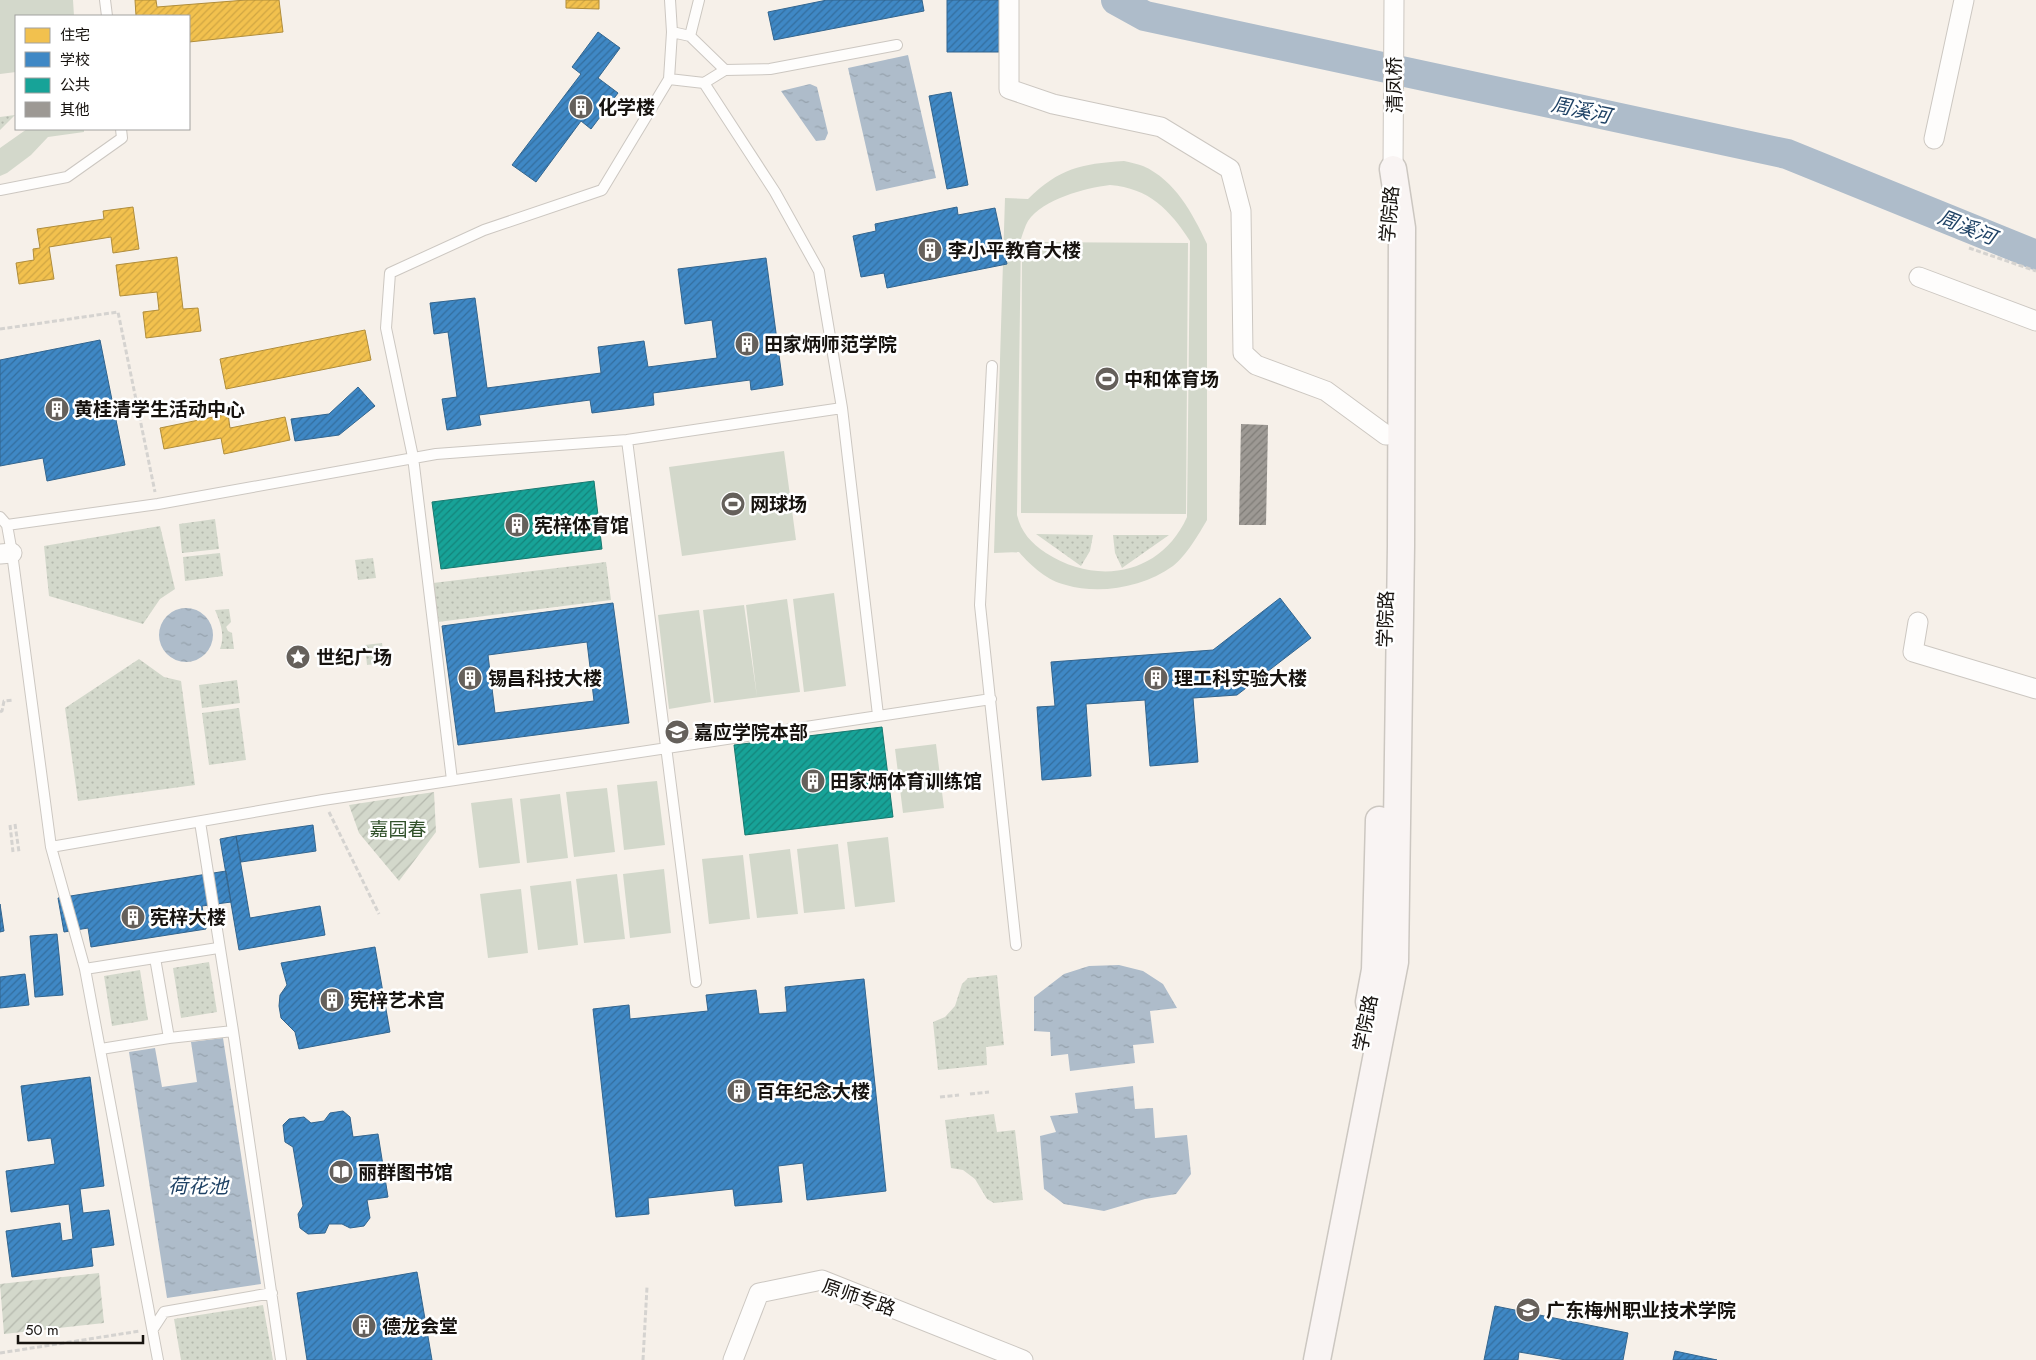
<svg xmlns="http://www.w3.org/2000/svg" width="2036" height="1360" viewBox="0 0 2036 1360" font-family="Jost,'Noto Sans SC',sans-serif">
	<style>
		.grass { fill: url(#grass-dots) }
		.garden { fill: url(#garden-furrows) }
		.pitch { fill: #d3d8cb; fill-rule: evenodd }
		.water { fill: url(#water-ripples) }
		.homes { fill: url(#homes-hatch); stroke: #b08d3b }
		.schools { fill: url(#schools-hatch); stroke: #33658e; fill-rule: evenodd }
		.public { fill: url(#public-hatch); stroke: #17786f }
		.lines { fill: none; stroke-linecap: round; stroke-linejoin: round }
		.river { stroke: #aebcca; stroke-width: 30 }
		.building { fill: url(#building-hatch) }
		.lane-casing { stroke: #ccc7c1; stroke-width: 12 }
		.street-casing { stroke: #ccc7c1; stroke-width: 21 }
		.secondary-casing { stroke: #ccc7c1; stroke-width: 29 }
		.path { stroke: #d5d3d0; stroke-width: 3; stroke-dasharray: 5 2.5; stroke-linecap: butt }
		.lane { stroke: #fefdfc; stroke-width: 10 }
		.street { stroke: #fefdfc; stroke-width: 19 }
		.secondary { stroke: #f9f4f3; stroke-width: 26 }
		.labels { text-anchor: middle; stroke-width: 5; stroke-linejoin: round; paint-order: stroke }
		.street-label { font-size: 19px; fill: #17130f; stroke: #fff }
		.poi-label { font-size: 19px; font-weight: bold; fill: #17130f; stroke: #fff; text-anchor: start }
		.park-label { font-size: 19px; fill: #32522b; stroke: #fff }
		.water-label { font-size: 20px; font-style: italic; fill: #1f4265; stroke: #fff }
	</style>
	<defs>
		<pattern id="grass-dots" width="8" height="8" patternUnits="userSpaceOnUse" patternTransform="scale(1.25)"><rect width="8" height="8" fill="#d3d8cb"/><path d="M2 2h.1M6 6h.1" fill="none" stroke="#b4b8ad" stroke-width="1.8" stroke-linecap="round"/></pattern>
		<pattern id="garden-furrows" width="10" height="10" patternUnits="userSpaceOnUse" patternTransform="scale(1.25)"><rect width="10" height="10" fill="#d3d8cb"/><path d="M-1 1l2-2M0 10L10 0M9 11l2-2" fill="none" stroke="#b4b8ad"/></pattern>
		<pattern id="water-ripples" width="26" height="14" patternUnits="userSpaceOnUse" patternTransform="scale(1.25)"><rect width="26" height="14" fill="#aebcca"/><path d="M2 4q2-2 4 0t4 0M15 11q2-2 4 0t4 0" fill="none" stroke="#95a1ac"/></pattern>
		<pattern id="homes-hatch" width="6" height="6" patternUnits="userSpaceOnUse" patternTransform="scale(1.25)"><rect width="6" height="6" fill="#f2c14e"/><path d="M-1 1l2-2M0 6l6-6M5 7l2-2" fill="none" stroke="#cfa543"/></pattern>
		<pattern id="schools-hatch" width="6" height="6" patternUnits="userSpaceOnUse" patternTransform="scale(1.25)"><rect width="6" height="6" fill="#3f88c5"/><path d="M-1 1l2-2M0 6l6-6M5 7l2-2" fill="none" stroke="#346e9e"/></pattern>
		<pattern id="public-hatch" width="6" height="6" patternUnits="userSpaceOnUse" patternTransform="scale(1.25)"><rect width="6" height="6" fill="#17a398"/><path d="M-1 1l2-2M0 6l6-6M5 7l2-2" fill="none" stroke="#14847a"/></pattern>
		<pattern id="building-hatch" width="6" height="6" patternUnits="userSpaceOnUse" patternTransform="scale(1.25)"><rect width="6" height="6" fill="#9d9994"/><path d="M-1 1l2-2M0 6l6-6M5 7l2-2" fill="none" stroke="#7f7c77"/></pattern>
	</defs>
	<rect width="100%" height="100%" fill="#f6f0e9"/>
	<path class="grass" d="M15,115L0,130V117Z
		M215,519L219,549L182,553L179,524Z
		M160,526L175,589L160,599L143,624L49,596L44,546Z
		M1036,534L1093,535L1090,551L1081,566Z
		M1113,535H1169L1122,568L1115,553Z
		M220,553L223,576L185,581L183,557Z
		M373,558L376,578L358,580L355,560Z
		M606,562L611,600L438,622L433,583Z
		M229,609L231,622L226,627L228,631L232,633L234,649H220C225,635 221,624 215,610Z
		M382,643L385,663L367,665L365,645Z
		M139,659L164,677L181,681L195,785L78,801L65,708Z
		M237,680L240,703L202,708L199,685Z
		M239,708L246,760L209,765L202,713Z
		M209,962L217,1012L181,1018L173,968Z
		M140,970L148,1020L112,1026L104,976Z
		M997,975L1004,1045L986,1047L987,1065L938,1070L933,1022L945,1017L955,1006L962,984L968,978Z
		M994,1114L997,1132L1015,1130L1023,1200L994,1203L987,1199L975,1179L963,1170L951,1168L945,1120Z
		M263,1305L273,1360H181L174,1319Z"/>
	<path class="garden" d="M434,792L436,832L399,881L359,833L349,805Z
		M99,1273L104,1323L4,1334L0,1284Z"/>
	<path class="pitch" d="M0,0H73L74,16H16V72L0,74Z
		M27,129H84V132L48,137L31,155L7,173L0,176V148Z
		M1124,161C1130,162 1137,164 1143,166C1175,180 1193,214 1207,244V520C1199,534 1186,556 1173,566C1144,587 1100,595 1066,585C1048,581 1031,566 1019,552L994,553L1005,198L1028,199C1060,168 1080,164 1124,161ZM1110,185C1149,188 1170,210 1190,241L1187,517C1161,575 1097,586 1046,553C1031,543 1021,532 1017,515L1021,239C1023,233 1025,226 1028,221C1043,199 1085,188 1110,185Z
		M1022,242L1188,243L1186,514L1021,513Z
		M784,451L796,540L682,556L669,467Z
		M834,593L846,686L804,692L793,599Z
		M787,599L800,692L714,703L703,610L744,605L757,697L746,605Z
		M699,610L711,702L669,709L658,615Z
		M936,744L944,808L903,813L895,749Z
		M657,781L665,845L624,850L617,785Z
		M607,788L615,852L574,857L566,792Z
		M560,794L568,858L527,863L520,799Z
		M512,798L520,863L479,868L471,803Z
		M888,837L895,902L855,907L847,842Z
		M838,844L845,909L804,913L797,849Z
		M790,849L798,914L757,918L749,854Z
		M743,855L750,919L709,924L702,859Z
		M664,869L671,933L630,938L623,874Z
		M617,874L625,939L584,943L576,879Z
		M571,881L578,945L538,950L530,886Z
		M521,889L528,953L488,958L480,894Z"/>
	<path class="water" d="M908,55L936,178L876,191L848,68Z
		M810,84L817,87L828,133L825,140L816,141L781,91Z
		M159 635a27 27 0 1 1 54 0a27 27 0 1 1-54 0Z
		M1119,965L1143,971L1163,984L1177,1008L1150,1011L1154,1043L1133,1045L1135,1063L1070,1071L1068,1054L1051,1056L1050,1032L1034,1031V997L1064,974L1089,966Z
		M223,1038L261,1284L167,1298L129,1052L155,1048L162,1087L197,1082L191,1042Z
		M1133,1086L1135,1109L1153,1108L1155,1138L1187,1135L1191,1174L1176,1194L1145,1199L1104,1211L1064,1204L1044,1189L1040,1136L1056,1132L1050,1116L1078,1113L1075,1093Z"/>
	<path class="homes" d="M135,0H156L157,7L246,0H279L283,32L189,42V16H136Z
		M566,0H599V9L566,8Z
		M133,207L139,249L113,253L111,237L49,247L54,279L19,284L16,263L34,260L33,249L40,248L37,229L104,219L103,211Z
		M177,257L183,309L198,308L201,331L146,338L143,312L159,310L157,292L120,296L116,265Z
		M365,330L371,360L226,389L220,359Z
		M228,414L230,428L285,417L290,440L224,454L221,438L164,449L160,428Z"/>
	<path class="schools" d="M827,0H922L924,11L774,40L768,12Z
		M947,0H999V52H947Z
		M598,32L620,48L598,78L618,93L591,129L581,121L536,182L512,165L581,74L572,67Z
		M951,92L968,185L947,189L929,96Z
		M957,207L958,215L995,208L1007,264L887,288L884,273L861,277L853,236L876,231L875,224Z
		M766,258L783,385L751,390L750,380L653,393L654,405L592,413L590,400L479,415L481,425L447,430L442,399L457,397L448,332L434,334L430,303L475,298L487,388L601,373L598,347L644,341L648,367L717,358L712,320L685,324L678,269Z
		M100,340L125,465L47,481L43,458L0,466V360Z
		M358,387L375,406L339,435L295,441L291,419L329,414Z
		M1280,598L1311,638L1237,695L1193,698L1198,762L1150,766L1145,700L1086,704L1091,776L1042,780L1037,707L1055,706L1051,662L1213,650Z
		M613,603L629,723L458,745L442,626ZM587,642L594,701L495,713L488,655Z
		M313,825L316,851L241,862L236,836Z
		M236,836L250,918L320,906L325,935L239,950L220,839Z
		M226,871L231,902L202,906L206,929L91,947L88,928L64,932L58,898Z
		M0,904L4,931L0,932Z
		M57,934L63,995L35,997L30,936Z
		M375,947L390,1032L299,1049L295,1032L281,1018L279,1006L280,995L287,985L281,963Z
		M25,974L29,1005L0,1008V977Z
		M864,979L886,1191L807,1200L803,1163L778,1166L782,1202L735,1206L733,1189L648,1198L649,1214L616,1217L593,1009L629,1005L630,1019L708,1011L706,995L756,990L759,1014L787,1012L785,987Z
		M90,1077L104,1186L80,1189L83,1213L109,1210L114,1245L91,1248L93,1266L12,1277L6,1231L60,1223L62,1241L73,1239L69,1204L11,1212L6,1171L55,1164L51,1138L28,1141L21,1086Z
		M343,1111L350,1117L353,1137L378,1134L388,1197L367,1200L370,1218L364,1226L350,1228L342,1224H329L325,1233L308,1234L300,1228L298,1214L303,1206L293,1147L285,1142L283,1125L289,1119L304,1117L311,1123L324,1121L330,1113Z
		M417,1272L432,1360H307L297,1293Z
		M1495,1306L1628,1333L1623,1360H1566L1519,1352L1518,1360H1484Z
		M1675,1351L1717,1360H1673Z"/>
	<path class="public" d="M594,481L602,549L441,569L432,502Z
		M882,727L893,817L745,835L734,745Z"/>
	<g class="lines">
		<path class="river" d="M1116,0L1145,16L1787,154L2036,255"/>
	</g>
	<path class="building" d="M1241,424L1268,425L1266,525H1239Z"/>
	<g class="lines">
		<defs>
			<path id="lane" d="M105,0L107,16
				M670,0L672,32L669,79L704,83L725,70L690,36L672,32
				M690,36L699,0
				M725,70L770,69L897,45
				M704,83L775,192L819,271L842,408
				M0,190L67,177L122,138L121,129
				M992,366L980,605L1016,945
				M627,440L696,982
				M0,517L7,525L12,553L51,847L85,969L158,1360
				M7,525L158,504L436,454L627,440L842,408L878,715
				M452,780L413,457L386,328L390,273L484,230L602,190L669,79
				M200,822L233,1031L281,1360
				M51,847L323,800L991,699
				M155,958L169,1038
				M85,969L218,948
				M101,1049L169,1038L233,1031
				M153,1329L164,1312L272,1293"/>
			<path id="street" d="M1009,0V89L1053,104L1161,127L1230,169L1241,211L1243,353L1256,365L1326,391L1386,435
				M1934,139L1964,0
				M1393,169L1394,0
				M1919,277L2036,321
				M0,554L12,553
				M1918,622L1913,652L2036,689
				M733,1360L759,1293L822,1280L1023,1360"/>
			<path id="secondary" d="M1369,1002L1375,970L1379,820
				M1317,1360L1395,962L1401,546L1402,228L1393,169"/>
		</defs>
		<use href="#lane" class="lane-casing"/>
		<use href="#street" class="street-casing"/>
		<use href="#secondary" class="secondary-casing"/>
		<path class="path" d="M1969,248L2036,271
			M0,329L118,312L155,492
			M0,712L2,711L4,701L14,700
			M329,812L379,914
			M15,824L19,852
			M10,825L13,852
			M970,1094L989,1092
			M940,1097L959,1095
			M0,1353L140,1331
			M643,1360L647,1287"/>
		<use href="#lane" class="lane"/>
		<use href="#street" class="street"/>
		<use href="#secondary" class="secondary"/>
	</g>
	<defs>
		<symbol id="building-disc" viewBox="-11 -11 22 22"><circle r="9.5" fill="#65605b" stroke="#fff"/><path d="M-4-6H4V6H1V3H-1V6H-4ZM-2.5-4.3h1.7v1.8h-1.7ZM.8-4.3h1.7v1.8H.8ZM-2.5-1h1.7V.8h-1.7ZM.8-1h1.7V.8H.8Z" fill="#fff"/></symbol>
		<symbol id="stadium-disc" viewBox="-11 -11 22 22"><circle r="9.5" fill="#65605b" stroke="#fff"/><path d="M0-5a6.5 5 0 1 0 0 10a6.5 5 0 1 0 0-10ZM-3.5-1.8h7v3.6h-7Z" fill="#fff"/></symbol>
		<symbol id="sight-disc" viewBox="-11 -11 22 22"><circle r="9.5" fill="#65605b" stroke="#fff"/><path d="M0-6L1.8-2.2L6-1.7L2.9 1.2L3.7 5.4L0 3.3L-3.7 5.4L-2.9 1.2L-6-1.7L-1.8-2.2Z" fill="#fff"/></symbol>
		<symbol id="university-disc" viewBox="-11 -11 22 22"><circle r="9.5" fill="#65605b" stroke="#fff"/><path d="M0-5L7-2L0 1L-7-2ZM-4 1L0 2.5L4 1V4Q0 6-4 4Z" fill="#fff"/></symbol>
		<symbol id="library-disc" viewBox="-11 -11 22 22"><circle r="9.5" fill="#65605b" stroke="#fff"/><path d="M-6-4Q-3-5.5-.7-3.5V5Q-3 3-6 4ZM6-4Q3-5.5 .7-3.5V5Q3 3 6 4Z" fill="#fff"/></symbol>
	</defs>
	<g fill-rule="evenodd">
		<use href="#building-disc" x="567" y="93" width="28" height="28"/>
		<use href="#building-disc" x="916" y="236" width="28" height="28"/>
		<use href="#building-disc" x="733" y="330" width="28" height="28"/>
		<use href="#stadium-disc" x="1093" y="365" width="28" height="28"/>
		<use href="#building-disc" x="43" y="395" width="28" height="28"/>
		<use href="#stadium-disc" x="719" y="490" width="28" height="28"/>
		<use href="#building-disc" x="503" y="511" width="28" height="28"/>
		<use href="#sight-disc" x="284" y="643" width="28" height="28"/>
		<use href="#building-disc" x="456" y="664" width="28" height="28"/>
		<use href="#building-disc" x="1142" y="664" width="28" height="28"/>
		<use href="#university-disc" x="663" y="718" width="28" height="28"/>
		<use href="#building-disc" x="799" y="767" width="28" height="28"/>
		<use href="#building-disc" x="119" y="903" width="28" height="28"/>
		<use href="#building-disc" x="318" y="986" width="28" height="28"/>
		<use href="#building-disc" x="725" y="1077" width="28" height="28"/>
		<use href="#library-disc" x="327" y="1158" width="28" height="28"/>
		<use href="#university-disc" x="1514" y="1296" width="28" height="28"/>
		<use href="#building-disc" x="350" y="1312" width="28" height="28"/>
	</g>
	<g class="labels">
		<g class="street-label">
			<text transform="translate(1394 85) rotate(-90)" y="7">清凤桥</text>
			<text transform="translate(1389 214) rotate(-85)" y="7">学院路</text>
			<text transform="translate(1385 619) rotate(-88)" y="7">学院路</text>
			<text transform="translate(1365 1023) rotate(-79)" y="7">学院路</text>
			<text transform="translate(859 1297) rotate(19)" y="7">原师专路</text>
		</g>
		<g class="poi-label">
			<text x="598" y="114">化学楼</text>
			<text x="948" y="257">李小平教育大楼</text>
			<text x="764" y="351">田家炳师范学院</text>
			<text x="1124" y="386">中和体育场</text>
			<text x="74" y="416">黄桂清学生活动中心</text>
			<text x="750" y="511">网球场</text>
			<text x="534" y="532">宪梓体育馆</text>
			<text x="316" y="664">世纪广场</text>
			<text x="488" y="685">锡昌科技大楼</text>
			<text x="1174" y="685">理工科实验大楼</text>
			<text x="694" y="739">嘉应学院本部</text>
			<text x="830" y="788">田家炳体育训练馆</text>
			<text x="150" y="924">宪梓大楼</text>
			<text x="350" y="1007">宪梓艺术宫</text>
			<text x="756" y="1098">百年纪念大楼</text>
			<text x="358" y="1179">丽群图书馆</text>
			<text x="1546" y="1317">广东梅州职业技术学院</text>
			<text x="382" y="1333">德龙会堂</text>
		</g>
		<g class="park-label">
			<text x="398" y="836">嘉园春</text>
		</g>
		<g class="water-label">
			<text transform="translate(1581 110) rotate(12)" y="7">周溪河</text>
			<text transform="translate(1967 227) rotate(22)" y="7">周溪河</text>
			<text x="198" y="1193">荷花池</text>
		</g>
	</g>
	<rect x="15" y="15" width="175" height="115" fill="#ffffff" stroke="#a2a19f"/>
	<rect x="25" y="28" width="25" height="15" fill="#f2c14e" stroke="#a2a19f"/>
	<text x="60" y="40" font-size="15" fill="#17130f">住宅</text>
	<rect x="25" y="52" width="25" height="15" fill="#3f88c5" stroke="#a2a19f"/>
	<text x="60" y="65" font-size="15" fill="#17130f">学校</text>
	<rect x="25" y="78" width="25" height="15" fill="#17a398" stroke="#a2a19f"/>
	<text x="60" y="90" font-size="15" fill="#17130f">公共</text>
	<rect x="25" y="102" width="25" height="15" fill="#9d9994" stroke="#a2a19f"/>
	<text x="60" y="115" font-size="15" fill="#17130f">其他</text>
	<path d="M18 1335v8h125v-8" fill="none" stroke="#17130f" stroke-width="2.5"/>
	<text x="25" y="1335" font-size="15" fill="#17130f" stroke="#ffffff" stroke-width="4" paint-order="stroke">50 m</text>
</svg>
